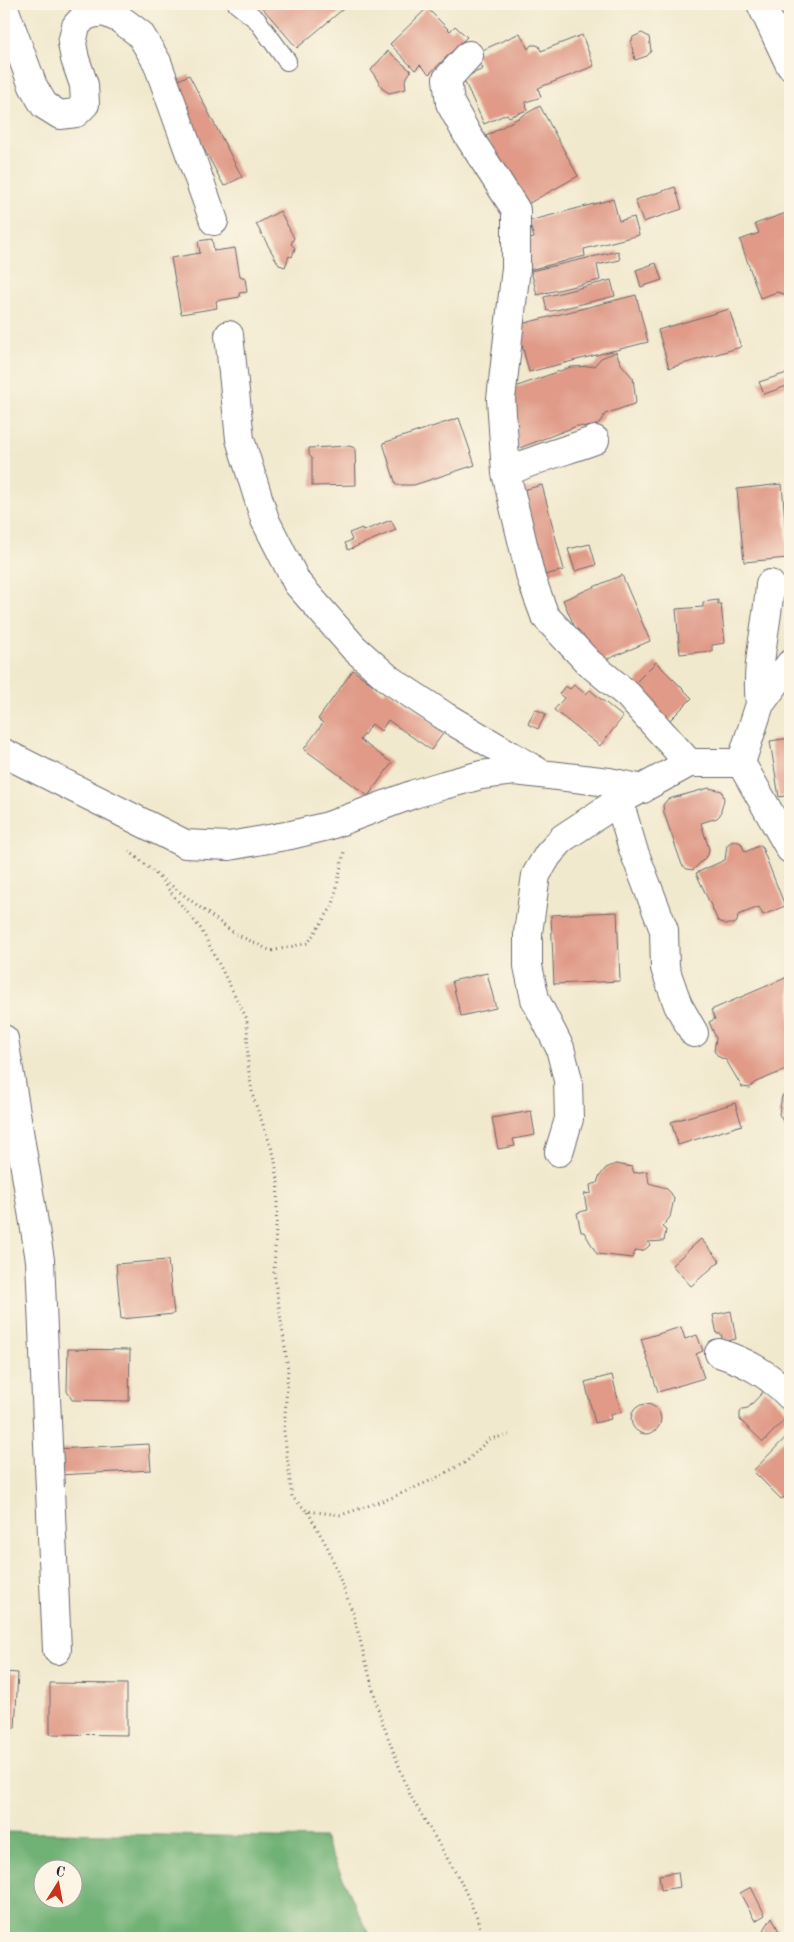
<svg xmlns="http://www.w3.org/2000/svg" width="794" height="1942" viewBox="0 0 794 1942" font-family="'Old Standard TT',serif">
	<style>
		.forest { fill: #70b174; stroke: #496a58; fill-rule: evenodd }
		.building { fill: #e09a87 }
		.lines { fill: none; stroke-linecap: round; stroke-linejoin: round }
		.lane-casing { stroke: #6a686e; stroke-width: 20 }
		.street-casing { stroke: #6a686e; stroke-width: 30 }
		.path { stroke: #6a686e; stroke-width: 3; stroke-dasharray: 1 4; stroke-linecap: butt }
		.lane { stroke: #fff; stroke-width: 18 }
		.street { stroke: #fff; stroke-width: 28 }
	</style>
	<rect width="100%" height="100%" fill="#fcf5e5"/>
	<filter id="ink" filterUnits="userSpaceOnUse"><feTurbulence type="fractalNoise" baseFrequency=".02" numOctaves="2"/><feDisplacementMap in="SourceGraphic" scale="10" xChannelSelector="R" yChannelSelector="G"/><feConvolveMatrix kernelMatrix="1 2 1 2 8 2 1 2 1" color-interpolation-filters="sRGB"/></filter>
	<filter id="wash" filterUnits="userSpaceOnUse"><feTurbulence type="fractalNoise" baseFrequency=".0096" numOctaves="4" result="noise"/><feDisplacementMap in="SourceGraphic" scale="20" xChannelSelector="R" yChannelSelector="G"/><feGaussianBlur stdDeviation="1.12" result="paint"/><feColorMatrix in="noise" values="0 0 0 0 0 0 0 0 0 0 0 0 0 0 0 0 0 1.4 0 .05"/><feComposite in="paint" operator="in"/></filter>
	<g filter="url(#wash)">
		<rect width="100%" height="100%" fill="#f1e9ce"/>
		<path class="forest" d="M4,1832L324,1838L371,1938H4ZM42,1870H72V1900H42Z"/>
		<g id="blocks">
			<path class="building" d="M259,4H349L297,48Z
				M427,8L450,31L455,26L467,37L429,74L420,65L415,70L390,44Z
				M520,33L528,49L531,45H536L539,46L541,51L582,35L594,66L538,88L541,97L526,102L527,110L509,117L507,114L484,124L463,78L483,69L476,53Z
				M642,33L649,37L651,51L647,56L635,60L631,43L633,37Z
				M388,51L411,71L405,80L406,89L389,93L383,89L371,70Z
				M189,75L242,177L224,186L170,84Z
				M540,106L578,176L524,206L486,136Z
				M675,187L682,209L643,222L635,200Z
				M613,199L619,221L634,217L639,235L584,249L585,256L529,270L517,243L534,238L529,221Z
				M280,211L294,238L291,244L295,248L292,257L289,256L285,267L279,265L256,224Z
				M786,213L788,218L790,217V296L777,292L760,298L740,240L759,233L755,224Z
				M212,239L214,251L235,248L240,276L245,278L247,292L239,293L240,297L216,301L217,308L181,314L171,258L200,253L198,241Z
				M618,251L620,260L597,265L600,280L537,295L531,271Z
				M656,263L662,280L641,287L636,270Z
				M611,280L615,296L552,311H547L544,297Z
				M636,295L648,342L529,372L517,325Z
				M729,309L741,347L669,368L658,330Z
				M616,352L621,364L633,378L636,402L634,404L605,414L600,422L593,427L577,426L517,449L514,392L515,387L571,367L594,366L601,358Z
				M790,372V385L764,394L759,382Z
				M459,418L475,465L414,485H396L383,443Z
				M349,446L355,448L356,485L312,486V458L309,455V448Z
				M782,484L788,558L744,562L737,489Z
				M542,485L564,570L545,575L523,490Z
				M391,520L396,530L348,550L345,543L352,540L349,533L362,528L363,531Z
				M590,544L596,565L575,571L568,549Z
				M622,575L650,641L596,664L585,651L563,600Z
				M718,600V604H721L725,643L712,645V651L680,654L676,609L703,607V602Z
				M656,662L692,698L669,721L633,685Z
				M353,670L384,693L387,689L445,731L431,750L388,720L381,731L372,724L360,740L392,763L368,796L304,749L323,723L318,719Z
				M574,685L586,694L590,690L623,717L600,746L554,710L564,698L559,694L565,686L570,689Z
				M535,709L546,714L538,729L528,724Z
				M790,738V795L779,797L770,741Z
				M709,788L722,791L724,799L720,815L717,818L701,823L709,849L708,855L693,870L687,869L682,865L664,813L663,805L667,800L672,798Z
				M736,841L741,843L745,852L761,845L785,906L763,915L759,907L738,915L737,922L734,924H726L718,921L696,873L725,860L727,845L731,842Z
				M617,912L620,981L554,984L551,915Z
				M487,973L496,1008L461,1016L452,981Z
				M790,976V1068L754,1083L750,1088L742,1087L726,1060L719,1057L714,1051L716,1038L709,1022L715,1019L711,1010Z
				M790,1092V1135L779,1114L782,1096Z
				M735,1103L742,1125L678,1145L671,1122Z
				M531,1111L535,1135L513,1139L515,1146L498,1149L492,1118Z
				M616,1164L632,1167L634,1173L647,1171L649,1183L666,1188L671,1193L674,1199L670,1217L662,1227L666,1230L664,1241L648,1242L650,1245L647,1248L642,1251L636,1250L632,1258L597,1254L584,1232H581L577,1213L587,1210L584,1194L591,1193L590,1185L597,1183L599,1177L606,1168Z
				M701,1239L720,1261L691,1286L672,1265Z
				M168,1260L174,1314L121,1319L116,1264Z
				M731,1311L736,1339L723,1342L721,1334H717L713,1315Z
				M681,1327L685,1339L697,1335L703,1351L696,1354L704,1378L658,1392L641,1339Z
				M68,1349L130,1350L129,1401L72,1400L67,1391Z
				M612,1375L621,1412L610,1415L611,1419L595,1423L585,1382Z
				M765,1390L790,1414L763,1442L740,1420V1413L742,1409L748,1408Z
				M631 1419a15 15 0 1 1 30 0a15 15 0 1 1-30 0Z
				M790,1433V1500L786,1496L781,1499L753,1471Z
				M149,1444L151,1470L59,1475L57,1449Z
				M4,1672L18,1673L15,1728L4,1727Z
				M50,1683L127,1684V1735L50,1734Z
				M678,1872L680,1887L661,1890L659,1875Z
				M751,1887L765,1915L755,1921L740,1893Z
				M772,1917L782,1938H759Z"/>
		</g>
	</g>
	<g filter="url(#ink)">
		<use href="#blocks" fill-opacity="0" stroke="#6a686e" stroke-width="1"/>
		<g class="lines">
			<defs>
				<path id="lane" d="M237,4L257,20L287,61"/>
				<path id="street" d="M761,4L790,65
					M4,8L33,86L44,105L60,115L76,113L85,104L84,85L75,59L72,43L76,26L84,17L92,14L104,12L120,19L140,34L157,62L214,221
					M469,55L447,79L450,103L467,134L516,210V268L501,399L506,473L531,578L545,616L588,662L628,695L689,763
					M229,335L240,439L265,520L297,583L354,648L390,680L446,717L537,771
					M506,473C534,458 566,451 595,440
					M790,664L760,704L741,763L790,849
					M760,704C755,664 768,624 770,584
					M4,753L185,844L229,846L291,835L328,826L414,794L444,785L481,775L515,771L609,782L643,789
					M619,801L633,849L664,930L665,968L678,1005L694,1033
					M4,1039L40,1260L57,1650
					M559,1152L569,1119L568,1080L560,1048L535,999L528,966V933L536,875L548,855L563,838L619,801L689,763H741
					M719,1353C749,1363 768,1374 790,1396"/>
			</defs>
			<use href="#lane" class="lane-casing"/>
			<use href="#street" class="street-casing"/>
			<path class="path" d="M129,851L155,873L201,929L247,1019L248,1066L253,1097L274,1155L278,1181L274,1272L288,1369L284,1431L292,1497L307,1511L341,1515L391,1498L432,1480L466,1462L489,1439L509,1435
				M160,877L234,933L271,951L308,943L333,905L344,852
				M308,1512L329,1550L353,1613L380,1716L410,1795L460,1880L477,1917L483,1938"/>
			<use href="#lane" class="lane"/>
			<use href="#street" class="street"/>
		</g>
	</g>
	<rect width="794" height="1942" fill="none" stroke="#fcf5e5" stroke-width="20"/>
	<g transform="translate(58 1884) rotate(11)"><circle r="24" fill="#fcf5e5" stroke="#a5a1a1"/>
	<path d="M0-4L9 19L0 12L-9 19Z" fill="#c8321e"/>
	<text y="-8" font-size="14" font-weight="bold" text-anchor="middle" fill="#22223b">С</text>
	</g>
</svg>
